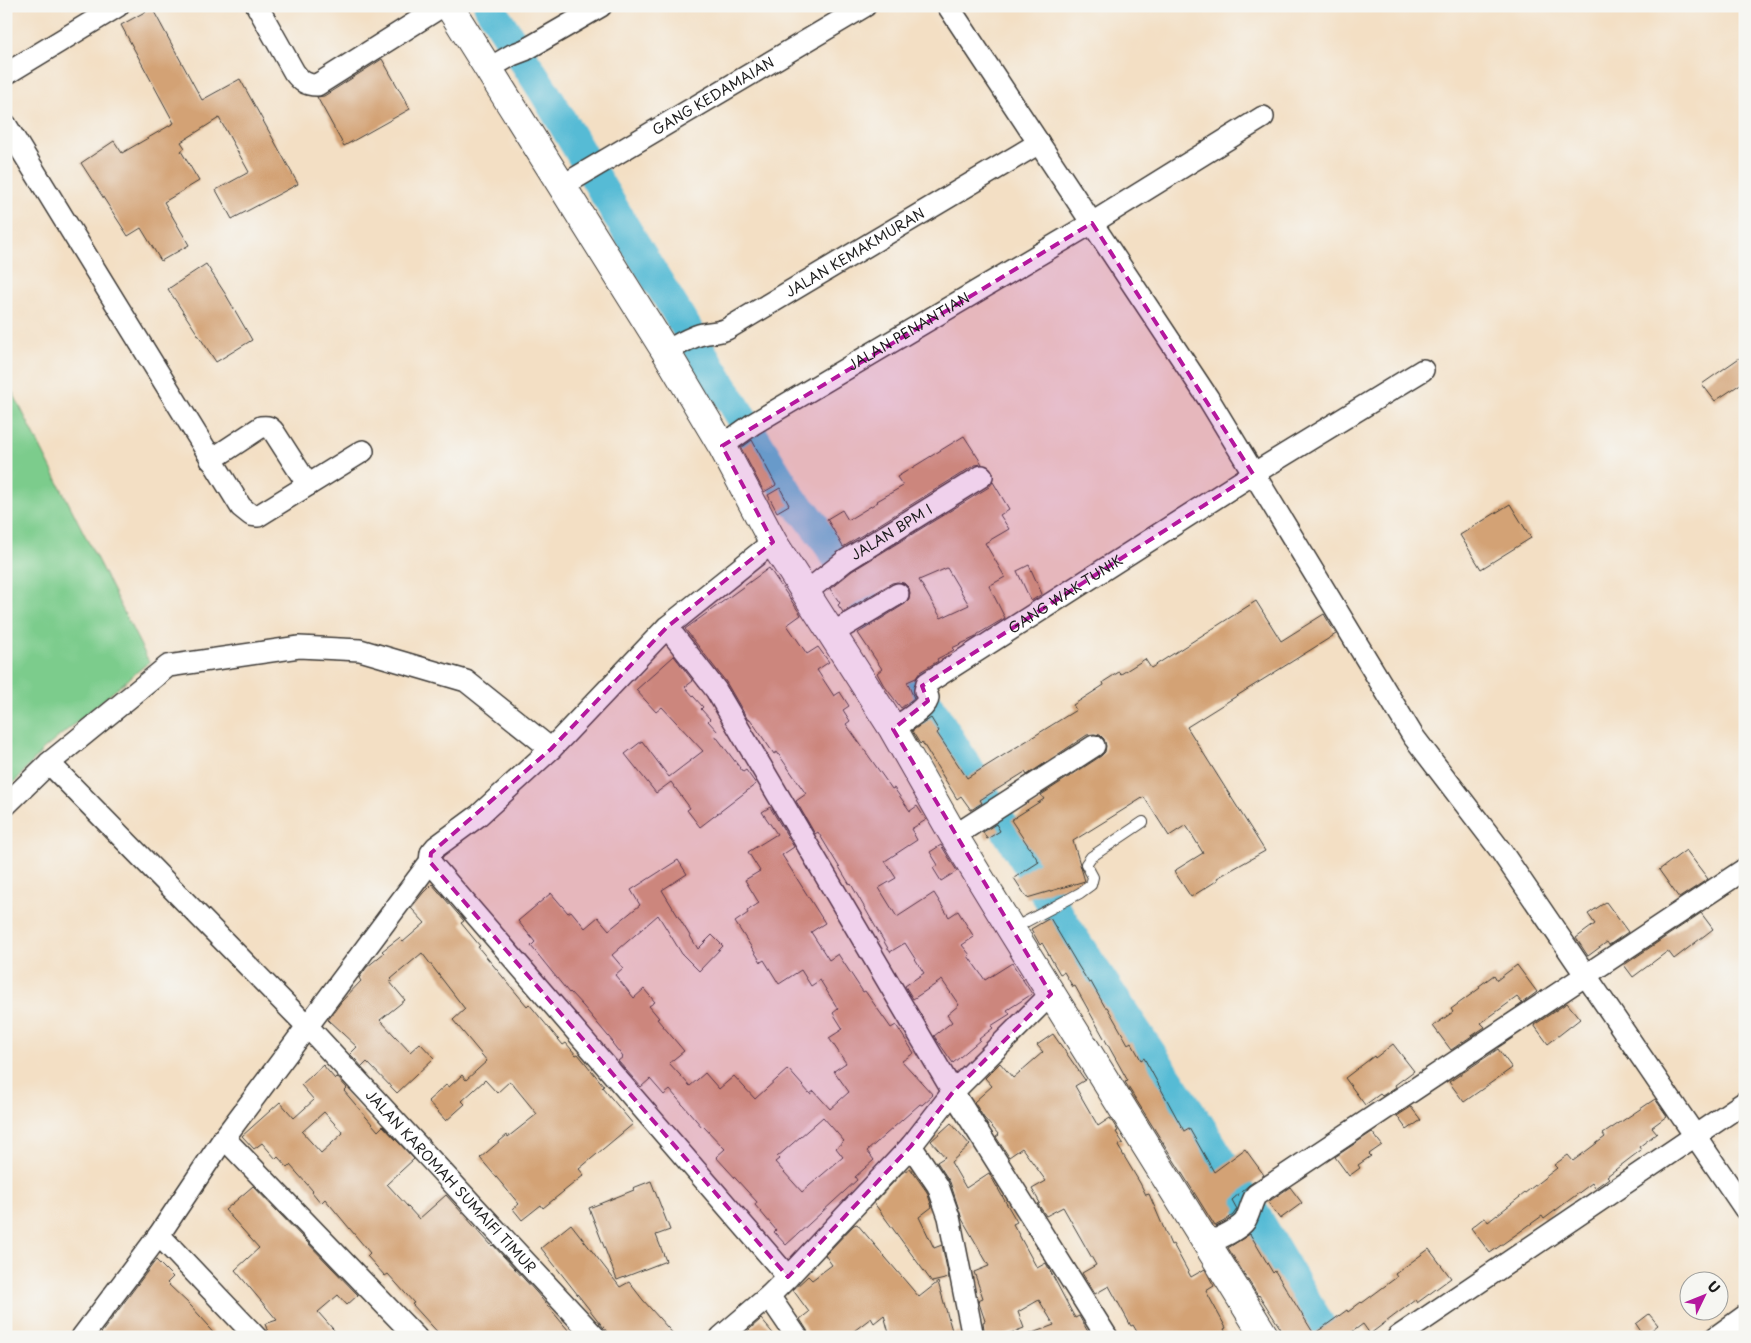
<svg xmlns="http://www.w3.org/2000/svg" width="1751" height="1343" viewBox="0 0 1751 1343" font-family="'Playpen Sans',sans-serif">
	<style>
		.green { fill: #7ccc8c; stroke: #4c7454 }
		.lines { fill: none; stroke-linecap: round; stroke-linejoin: round }
		.river { stroke: #57bbd5; stroke-width: 31 }
		.building { fill: #d3a275; fill-rule: evenodd }
		.lane-casing { stroke: #3c3935; stroke-width: 12 }
		.street-casing { stroke: #3c3935; stroke-width: 24 }
		.secondary-casing { stroke: #3c3935; stroke-width: 30 }
		.lane { stroke: #fff; stroke-width: 10 }
		.street { stroke: #fff; stroke-width: 21 }
		.secondary { stroke: #fff; stroke-width: 28 }
		.marked { fill: #b5179e; fill-opacity: 0.2; stroke: #b5179e; stroke-width: 4; stroke-dasharray: 10 6; stroke-linejoin: round }
		.labels { text-anchor: middle; stroke-width: 5; stroke-linejoin: round; paint-order: stroke }
		.street-label { font-size: 14px; fill: #1c1c1c; stroke: #f6f6f2 }
	</style>
	<rect width="100%" height="100%" fill="#f6f6f2"/>
	<filter id="ink" filterUnits="userSpaceOnUse"><feTurbulence type="fractalNoise" baseFrequency=".02" numOctaves="2"/><feDisplacementMap in="SourceGraphic" scale="10" xChannelSelector="R" yChannelSelector="G"/><feConvolveMatrix kernelMatrix="1 2 1 2 8 2 1 2 1" color-interpolation-filters="sRGB"/></filter>
	<filter id="wash" filterUnits="userSpaceOnUse"><feTurbulence type="fractalNoise" baseFrequency=".0096" numOctaves="4" result="noise"/><feDisplacementMap in="SourceGraphic" scale="20" xChannelSelector="R" yChannelSelector="G"/><feGaussianBlur stdDeviation="1.12" result="paint"/><feColorMatrix in="noise" values="0 0 0 0 0 0 0 0 0 0 0 0 0 0 0 0 0 1.4 0 .05"/><feComposite in="paint" operator="in"/></filter>
	<g filter="url(#wash)">
		<rect width="100%" height="100%" fill="#f3dfc4"/>
		<path class="green" d="M6,379L149,662L43,750L6,792Z"/>
		<g class="lines">
			<path class="river" d="M489,6L545,93L628,233L793,501L807,515L827,542L1074,939L1199,1125L1260,1223L1327,1337"/>
		</g>
		<g id="blocks">
			<path class="building" d="M152,8L202,100L240,79L298,184L232,219L216,190L249,172L219,118L181,142L185,148L181,151L199,181L164,202L189,245L161,261L141,228L128,236L81,163L114,141L122,153L174,123L121,25Z
				M382,59L410,109L344,146L317,97L324,96Z
				M206,264L226,295L252,340L216,362L168,289Z
				M1745,354V381L1715,401L1702,384Z
				M964,436L982,464L975,465L843,547L827,519L842,510L848,520L878,502L877,501L903,486L897,477Z
				M752,440L776,485L764,492L741,448Z
				M993,482L1009,509L1000,515L1009,529L985,543L1005,577L989,586L1005,618L978,634L976,637L952,648L954,650L937,659L938,661L920,672L916,678L907,682L914,698L901,708L883,684L877,673L882,669L858,633L905,604L909,600L910,593L909,588L904,583L897,582L892,583L843,612L838,605L840,603L830,589L852,571L989,487ZM947,568L969,605L941,618L919,580Z
				M780,488L789,505L777,512L768,495Z
				M1510,504L1531,538L1481,569L1460,535Z
				M1029,565L1042,594L1031,601L1017,571Z
				M769,568L801,615L787,625L807,654L818,647L829,662L817,670L834,696L840,692L849,706L843,710L850,721L846,724L892,789L894,788L910,811L917,806L926,820L911,829L917,840L885,861L896,878L879,888L897,917L934,893L949,917L958,911L974,937L962,945L970,955L968,956L985,980L1012,963L1032,994L1007,1010L1010,1014L991,1026L993,1028L979,1039L980,1040L953,1063L934,1036L952,1022L947,1015L959,1005L942,980L913,999L905,986L924,973L905,943L890,952L851,884L850,885L818,832L815,834L796,801L806,794L777,752L774,754L750,719L748,720L726,682L685,629Z
				M1256,601L1281,641L1324,614L1336,634L1187,727L1265,851L1217,878L1218,880L1191,897L1174,871L1203,853L1186,825L1169,836L1144,797L1073,841L1085,881L1027,898L1014,878L1039,862L1011,820L1044,799L1041,795L1101,756L1105,752L1106,746L1104,739L1100,735L1094,734L1087,735L1027,775L1025,772L980,800L982,803L971,810L961,796L957,799L922,742L920,744L912,731L931,718L939,731L937,733L967,778L1076,710L1073,705L1104,685L1103,682L1119,672L1121,674L1145,659L1151,668Z
				M674,656L693,681L685,687L703,707L701,709L710,719L708,721L718,732L715,735L743,772L746,770L756,784L700,827L687,810L690,808L671,782L656,793L625,754L642,741L669,777L703,751L662,707L656,712L636,690Z
				M770,807L794,847L782,855L825,923L811,932L829,960L838,954L863,992L865,991L891,1028L896,1025L914,1053L902,1061L933,1095L922,1105L920,1104L867,1151L874,1160L855,1177L857,1180L786,1245L774,1232L776,1230L755,1205L757,1202L716,1157L725,1149L703,1126L702,1127L670,1090L664,1095L650,1079L641,1087L618,1061L623,1057L612,1043L613,1042L583,1006L570,992L569,993L531,946L535,942L518,921L551,893L568,913L571,911L585,928L598,917L609,930L640,905L631,890L678,860L687,874L662,890L698,949L712,935L723,946L699,971L682,954L658,915L612,955L623,968L615,975L634,998L644,989L655,1002L649,1006L659,1018L657,1019L684,1051L669,1063L690,1086L705,1073L719,1089L734,1076L755,1099L788,1069L810,1094L814,1091L830,1109L849,1092L834,1071L846,1063L829,1038L843,1029L833,1013L838,1009L820,980L811,986L801,970L779,984L764,960L761,962L735,922L748,913L747,911L759,903L745,880L760,871L748,852L777,834L762,812ZM823,1117L844,1141L836,1148L843,1157L802,1192L775,1162L779,1159L777,1157Z
				M996,824L1000,831L987,839L983,832Z
				M941,845L957,871L941,881L933,868L938,865L930,852Z
				M1686,850L1708,879L1679,898L1659,870Z
				M432,884L464,921L461,923L480,946L478,947L527,1006L529,1004L563,1045L566,1043L576,1055L578,1054L604,1086L602,1087L633,1124L579,1169L584,1175L543,1208L541,1205L522,1220L513,1209L519,1204L480,1158L507,1135L508,1137L537,1114L510,1081L497,1093L485,1080L462,1101L465,1104L446,1121L428,1101L446,1085L449,1087L462,1075L466,1080L487,1061L453,1020L465,1009L422,953L391,979L393,981L390,982L405,1000L380,1020L410,1052L420,1043L434,1058L397,1093L367,1062L362,1067L356,1060L350,1054L357,1047L328,1020L341,1002L361,981L359,978L367,967L384,953L382,951L399,938L403,942L425,923L411,908L423,893Z
				M1606,902L1628,932L1609,945L1607,942L1588,956L1576,938L1595,924L1588,914Z
				M1701,913L1713,929L1674,959L1668,951L1633,977L1624,965Z
				M1050,918L1079,967L1089,983L1091,982L1105,1007H1107L1128,1044L1131,1042L1141,1060L1144,1058L1184,1131L1189,1128L1214,1172L1245,1149L1264,1175L1249,1185L1232,1200L1237,1209L1233,1215L1226,1220L1215,1226L1125,1082L1128,1081L1075,986L1073,987L1064,972L1060,974L1042,943L1040,945L1031,929Z
				M1517,965L1537,992L1522,1003L1517,997L1481,1023L1485,1027L1451,1050L1433,1026L1453,1012L1451,1009L1480,988L1479,986L1494,975L1497,980Z
				M1567,1003L1580,1019L1548,1044L1534,1025Z
				M1053,1034L1085,1080L1075,1086L1098,1126L1110,1118L1118,1131L1116,1132L1123,1143L1118,1146L1140,1183L1146,1195L1149,1194L1171,1245L1173,1244L1191,1277L1205,1269L1207,1273L1214,1286L1206,1291L1226,1328L1224,1329L1228,1337H1140L1133,1325L1131,1326L1109,1286L1095,1294L1082,1273L1096,1265L1063,1207L1046,1216L1038,1204L1040,1203L1032,1189L1046,1181L1022,1148L1009,1157L996,1137L999,1135L984,1118L974,1102L992,1086L985,1078L1000,1063L1013,1078L1043,1052L1037,1045Z
				M1393,1044L1414,1071L1395,1085L1396,1087L1382,1096L1380,1094L1365,1105L1345,1078L1374,1056L1375,1058Z
				M1498,1049L1512,1068L1464,1102L1449,1082Z
				M323,1065L335,1079L337,1077L347,1088L344,1091L378,1131L383,1126L414,1159L387,1184L419,1219L446,1195L492,1246L493,1245L536,1292L574,1337H442L412,1304L414,1303L388,1274L385,1276L367,1256L370,1253L325,1199L321,1203L312,1192L313,1191L290,1165L288,1168L278,1157L276,1159L262,1143L254,1149L242,1136L280,1102L294,1118L314,1100L301,1085ZM324,1112L343,1133L321,1153L302,1132Z
				M1655,1099L1667,1116L1652,1127L1657,1133L1639,1147L1641,1150L1607,1176L1609,1178L1595,1188L1592,1183L1544,1219L1542,1216L1490,1253L1471,1228L1485,1217L1488,1222L1557,1168L1554,1165L1568,1155L1573,1161L1605,1137L1603,1134Z
				M1411,1107L1421,1120L1407,1130L1397,1116Z
				M951,1123L970,1145L951,1162L966,1188L989,1173L1017,1222L1013,1224L1037,1268L1046,1263L1075,1318L1079,1316L1091,1337H1027V1335L1054,1325L1039,1300L1018,1312L1024,1328L1000,1337H985L983,1322L985,1321L978,1300L983,1298L974,1272L989,1266L962,1219L950,1182L937,1162L945,1157L931,1141Z
				M1372,1132L1382,1145L1369,1154L1371,1156L1358,1165L1360,1168L1349,1176L1335,1157Z
				M910,1168L927,1192L932,1207L919,1217L934,1248L942,1245L949,1278L932,1282L874,1203L902,1173Z
				M651,1181L670,1230L656,1235L666,1261L617,1280L589,1208L634,1190L633,1188Z
				M253,1186L358,1295L347,1305L338,1295L318,1312L340,1337H270L265,1324L277,1320L235,1270L259,1248L225,1210Z
				M1290,1187L1302,1203L1280,1219L1268,1202Z
				M571,1224L620,1287L629,1282L643,1300L676,1337H611L541,1248Z
				M857,1224L919,1297L938,1282L953,1334L959,1331L960,1337H890L884,1315L874,1323L871,1318L846,1337H809L807,1330L800,1319L809,1312L793,1290L808,1276L812,1280L832,1265L825,1255L854,1225Z
				M1250,1234L1273,1273L1275,1271L1314,1334L1347,1310L1348,1312L1361,1302L1362,1303L1397,1277L1395,1274L1429,1249L1451,1278L1417,1303L1415,1300L1370,1334L1363,1324L1345,1337H1286L1259,1295L1258,1296L1228,1248Z
				M156,1260L173,1277L167,1283L191,1306L209,1326L208,1327L217,1337H104L101,1333Z
				M1649,1314L1658,1325L1644,1336L1636,1324Z
				M761,1319L776,1337H741Z"/>
		</g>
	</g>
	<g filter="url(#ink)">
		<use href="#blocks" fill-opacity="0" stroke="#3c3935" stroke-width="1"/>
		<g class="lines">
			<defs>
				<path id="lane" d="M1012,929L1080,893L1091,885L1093,877L1086,864L1091,857L1143,822"/>
				<g id="street">
					<path d="M257,6L294,72C301,81 305,85 317,85L442,6"/>
					<path d="M948,6L1208,398L1413,736L1501,851L1745,1209"/>
					<path d="M488,69L512,55L525,50L601,6"/>
					<path d="M6,74L118,6"/>
					<path d="M6,125L241,507L251,515L258,516L363,451"/>
					<path id="s1" d="M562,186L865,6"/>
					<path id="s2" d="M666,352C677,345 690,337 703,334C712,332 718,333 727,329L1039,143"/>
					<path id="s3" d="M722,446L753,424L1092,223L1263,117"/>
					<path d="M211,460L261,427C268,426 270,427 274,432L308,485"/>
					<path id="s4" d="M805,593L845,561L982,476"/>
					<path d="M667,627L716,690L953,1092L1107,1337"/>
					<path d="M831,634L898,594"/>
					<path id="s5" d="M893,729C901,723 928,708 928,698C928,696 926,693 925,691L927,683L1253,474L1423,370"/>
					<path id="s6" d="M49,763L307,1026L595,1337"/>
					<path d="M6,805L49,763L168,666L299,647L360,650L466,681L551,749"/>
					<path d="M954,836L1094,746"/>
					<path d="M430,862L788,1277"/>
					<path d="M224,1138L416,1337"/>
					<path d="M911,1146L938,1186L949,1217L973,1337"/>
					<path d="M1207,1244C1217,1239 1239,1230 1245,1221C1250,1213 1251,1202 1256,1195L1745,869"/>
					<path d="M769,1296L797,1337"/>
					<path d="M82,1337L159,1235"/>
					<path d="M256,1337L159,1235L224,1138L430,862L431,853L436,847L478,816L551,749L667,627L773,542"/>
					<path d="M721,1337L769,1296L788,1277L911,1146L953,1092L1051,994"/>
					<path d="M1398,1337L1745,1102"/>
					<path d="M1716,1337L1745,1316"/>
				</g>
				<path id="secondary" d="M449,6L666,352L722,446L773,542L893,729L954,836L1011,929L1265,1337"/>
			</defs>
			<use href="#lane" class="lane-casing"/>
			<use href="#street" class="street-casing"/>
			<use href="#secondary" class="secondary-casing"/>
			<use href="#lane" class="lane"/>
			<use href="#street" class="street"/>
			<use href="#secondary" class="secondary"/>
		</g>
	</g>
	<path class="marked" d="M1092,223L1253,474L922,686L928,701L893,729L1051,994L953,1092L911,1146L788,1277L430,862L431,853L551,749L667,627L773,542L722,446Z"/>
	<g class="labels">
		<g class="street-label">
			<text dy="5" stroke="none"><textPath href="#s1" startOffset="176">GANG KEDAMAIAN</textPath></text>
			<text dy="5" stroke="none"><textPath href="#s2" startOffset="215">JALAN KEMAKMURAN</textPath></text>
			<text dy="5" stroke="none"><textPath href="#s3" startOffset="219">JALAN PENANTIAN</textPath></text>
			<text dy="5" stroke="none"><textPath href="#s4" startOffset="106">JALAN BPM I</textPath></text>
			<text dy="5" stroke="none"><textPath href="#s5" startOffset="228">GANG WAK TUNIK</textPath></text>
			<text dy="5" stroke="none"><textPath href="#s6" startOffset="580">JALAN KAROMAH SUMAIFI TIMUR</textPath></text>
		</g>
	</g>
	<rect width="1751" height="1343" fill="none" stroke="#f6f6f2" stroke-width="25"/>
	<g transform="translate(1704 1296) rotate(47)"><circle r="24" fill="#f6f6f2" stroke="#9f9f9c"/>
	<path d="M0-4L9 19L0 12L-9 19Z" fill="#b5179e"/>
	<text y="-8" font-size="14" font-weight="bold" text-anchor="middle" fill="#1c1c1c">U</text>
	</g>
</svg>
